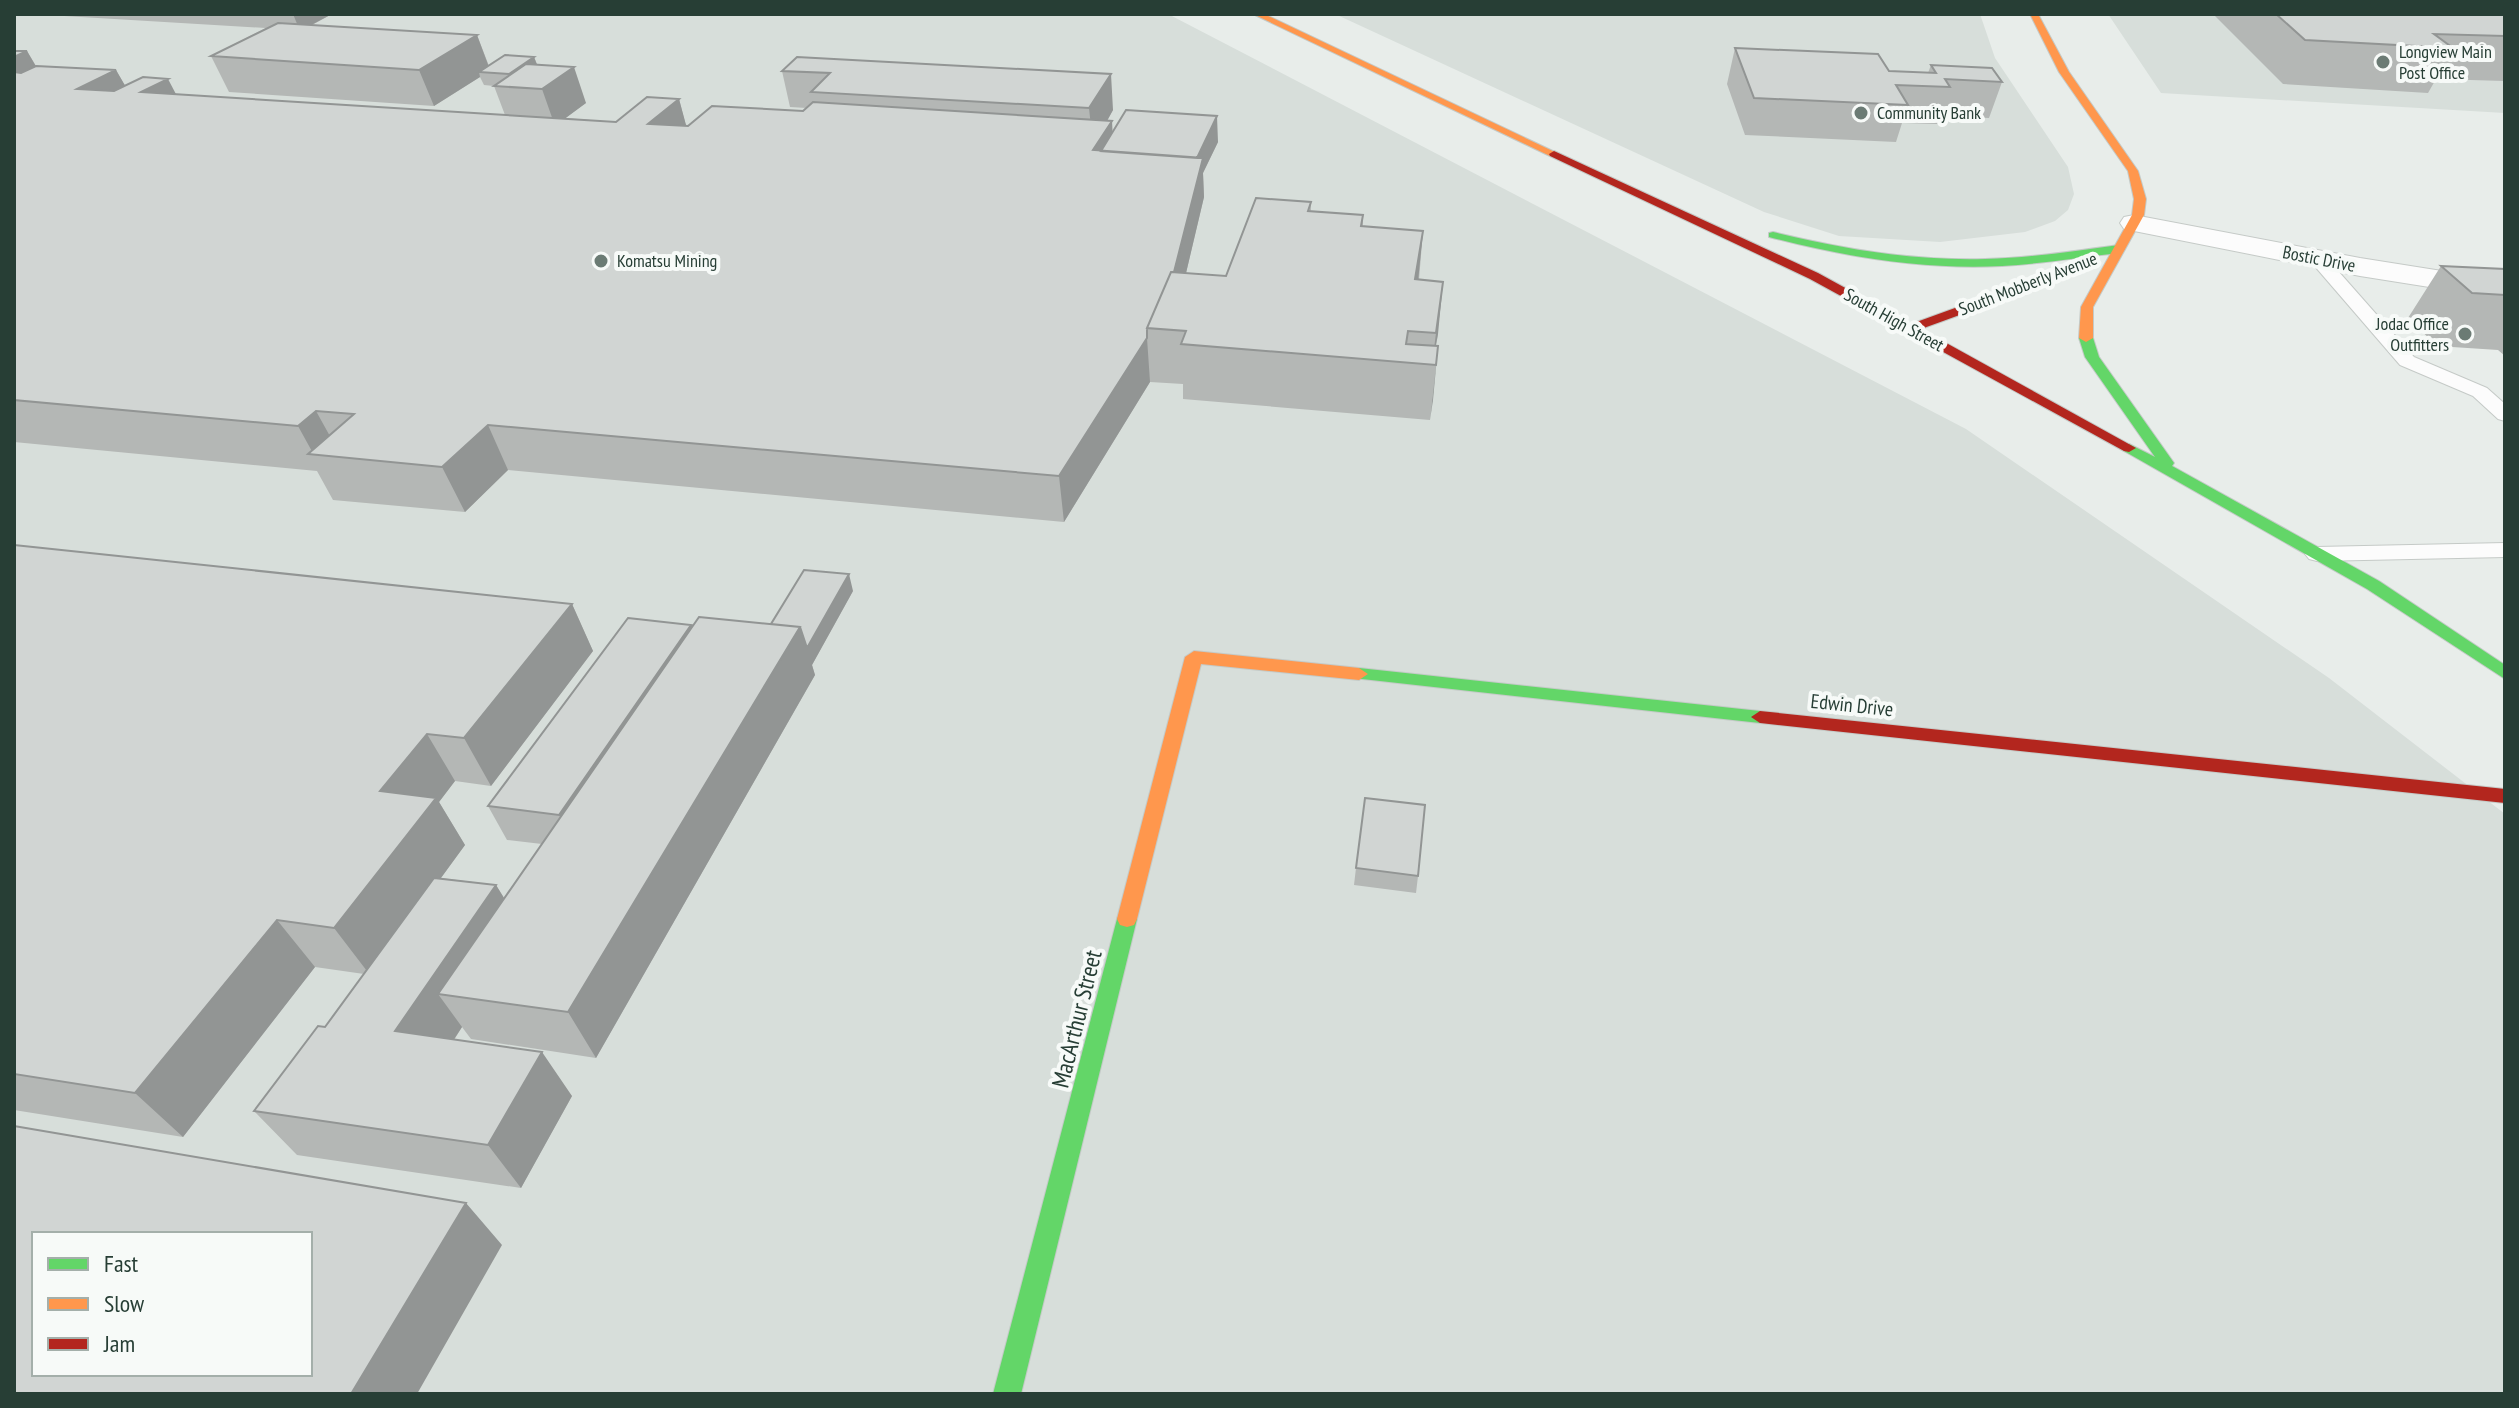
<svg xmlns="http://www.w3.org/2000/svg" width="2519" height="1408" viewBox="0 0 2519 1408" font-family="'PT Sans Narrow',sans-serif">
	<style>
		.built { fill: #d7deda; fill-rule: evenodd }
		.lines { fill: none; stroke-linecap: round; stroke-linejoin: round }
		.lane-casing { stroke: #c5cac7; stroke-width: 2 }
		.street-casing { stroke: #c5cac7; stroke-width: 2 }
		.fast-casing { stroke: #c4cac7; stroke-width: 2 }
		.slow-casing { stroke: #c4cac7; stroke-width: 2 }
		.jam-casing { stroke: #c4cac7; stroke-width: 2 }
		.lane { fill: #fcfcfc; fill-rule: evenodd }
		.street { fill: #fcfcfc; fill-rule: evenodd }
		.fast { fill: #63d668; fill-rule: evenodd }
		.slow { fill: #ff974d; fill-rule: evenodd }
		.jam { fill: #b3261e; fill-rule: evenodd }
		.wall { fill: #b4b7b5 }
		.shaded-wall { fill: #929594 }
		.building { fill: #d1d5d3; stroke: #929594; stroke-width: 2; fill-rule: evenodd }
		.poi-dot { fill: #6b7b74; stroke: #f7faf8; stroke-width: 3 }
		.labels { text-anchor: middle; stroke-width: 8; stroke-linejoin: round; paint-order: stroke }
		.far-poi-label { font-size: 18px; fill: #273e35; stroke: #f7faf8; text-anchor: start }
		.far-street-label { font-size: 18px; fill: #273e35; stroke: #f7faf8 }
		.street-label { font-size: 20px; fill: #273e35; stroke: #f7faf8 }
		.near-street-label { font-size: 24px; fill: #273e35; stroke: #f7faf8 }
	</style>
	<rect width="100%" height="100%" fill="#e8edea"/>
	<path class="built" d="M14,14H1168L1966,429L2329,678L2505,814V1394H14ZM34,1234H310V1374H34Z
		M1335,14H1980L1995,58L2068,167L2074,194L2068,210L2055,221L2025,232L1940,242L1839,236L1764,212Z
		M2108,14H2505V113L2161,93Z"/>
	<g class="lines">
		<defs>
			<path id="lane" d="M2318,254L2324,255L2414,357L2487,388L2505,404V421L2498,419L2473,396L2400,365L2312,263L2309,259L2312,255Z
				M2505,543V557L2317,561L2309,559L2305,554L2309,549L2317,547Z"/>
			<path id="street" d="M2134,215L2360,258L2505,281V299L2360,276L2124,229L2120,223L2124,217Z"/>
			<path id="fast" d="M1773,232C1843,249 1913,261 1985,259C2030,258 2074,251 2119,245L2125,249L2119,253C2080,257 2041,264 2002,266C1923,270 1845,257 1769,237V233Z
				M2086,334L2093,338L2099,357L2174,463L2172,466L2379,581L2505,665V679L2367,589L2124,451L2122,448L2129,444L2155,457L2085,357L2079,338Z
				M1359,668L1760,711L1769,717L1760,723L1353,678L1350,674L1353,670Z
				M1127,911L1134,913L1137,919L1021,1394H993L1117,919L1120,913Z"/>
			<path id="slow" d="M1253,14H1264L1559,154L1550,156Z
				M2030,14H2038L2069,72L2138,171L2146,199L2144,215L2093,307V338L2086,342L2079,338L2081,307L2132,215L2134,199L2128,171L2059,72Z
				M1194,651L1359,668L1368,674L1359,680L1201,664L1137,919L1134,925L1127,927L1120,925L1117,919L1185,657Z"/>
			<path id="jam" d="M1554,151L1818,273L1911,324L2065,268H2073V274L1921,329L2136,448L2129,452L2124,451L1810,279L1550,156L1549,154Z
				M1760,711L2505,789V803L1760,723L1751,717Z"/>
		</defs>
		<use href="#lane" class="lane-casing"/>
		<use href="#street" class="street-casing"/>
		<use href="#fast" class="fast-casing"/>
		<use href="#slow" class="slow-casing"/>
		<use href="#jam" class="jam-casing"/>
		<use href="#lane" class="lane"/>
		<use href="#street" class="street"/>
		<use href="#fast" class="fast"/>
		<use href="#slow" class="slow"/>
		<use href="#jam" class="jam"/>
	</g>
	<path class="wall" d="M31,14H332L312,25L477,35L489,66L534,57L537,64L586,103L565,118L616,122L679,99L686,126L803,111L807,108L790,107L782,71L797,57L1113,110L1107,121L1112,132L1218,142L1203,173L1204,197L1186,273L1226,276L1311,202V212L1363,215V226L1423,231L1419,280L1438,334L1436,346H1438L1430,420L1183,399V384L1150,382L1064,522L508,470L465,512L333,500L317,471L14,442V51H27L36,66L116,70L125,86L176,95L505,115L494,86L484,85L480,77L434,106L229,92L211,56L266,28Z
		M2213,14H2505V81L2436,79L2428,93L2283,84Z
		M1735,48L1889,71L1928,73L1931,65L2002,82L1989,118L1940,116L1937,124L1902,123L1896,142L1745,135L1727,84Z
		M2441,266L2505,269V356L2498,350L2437,346L2408,318Z
		M14,545L572,604L593,651L491,786L455,781L439,802L465,845L441,878L496,885L504,898L542,844L507,840L488,806L691,627L771,624L853,591L812,665L815,675L596,1058L471,1039L462,1027L454,1040L572,1096L521,1188L297,1155L254,1111L325,1027L364,974L315,967L183,1137L14,1110Z
		M1356,868L1418,876L1416,893L1354,885Z"/>
	<path class="shaded-wall" d="M293,14H332L300,31Z
		M477,35L490,70L479,72L480,77L434,106L419,70Z
		M27,51L48,87L14,103V57Z
		M534,57L539,70L514,87L509,74Z
		M574,67L586,103L555,126L542,89Z
		M116,70L137,106L77,89Z
		M1111,74L1113,110L1093,146L1089,108Z
		M168,79L187,115L141,92Z
		M679,99L689,136L648,124Z
		M1217,116L1218,142L1203,173L1204,197L1174,324L1152,328L1191,168Z
		M1112,121L1114,159L1093,150Z
		M1423,231L1418,282L1410,332L1415,279Z
		M1443,282L1438,334L1432,365L1436,333Z
		M1147,338L1150,382L1064,522L1059,476Z
		M1438,346L1433,400L1430,420Z
		M316,411L341,456L314,455L298,426Z
		M488,425L508,470L465,512L442,467Z
		M849,574L853,591L812,665L815,675L596,1058L568,1012L800,627Z
		M572,604L593,651L491,786L464,738Z
		M691,625L703,658L577,849L559,815Z
		M427,734L455,781L439,802L465,845L370,975L334,928L380,791Z
		M496,885L525,932L438,994L462,1027L430,1076L395,1031Z
		M277,920L315,967L183,1137L135,1093Z
		M542,1052L572,1096L521,1188L488,1145Z
		M466,1203L502,1245L417,1394H351Z"/>
	<path class="building" d="M2276,14H2505V36L2434,34L2453,48L2305,40Z
		M278,23L477,35L419,70L211,56Z
		M1735,48L1878,54L1889,71L1936,73L1931,65L1992,68L2002,82L1945,79L1950,87L1896,85L1908,105L1754,98Z
		M14,51H27L14,57Z
		M505,55L534,57L509,74L479,72Z
		M797,57L1111,74L1089,108L811,92L830,73L782,71Z
		M526,64L574,67L542,89L494,86Z
		M36,66L116,70L77,89L114,91L143,77L168,79L141,92L616,122L647,97L679,99L648,124L688,126L712,106L803,111L813,102L1112,121L1093,150L1203,158L1174,272H1171L1147,328V338L1059,476L488,425L442,467L308,454L354,414L316,411L298,426L14,400V72L21,73Z
		M1126,110L1217,116L1197,158L1101,151Z
		M1256,198L1311,202L1308,211L1363,215L1361,226L1423,231L1415,279L1443,282L1436,333L1408,331L1406,344L1438,346L1436,365L1181,344L1186,331L1147,328L1171,272L1226,276Z
		M2441,266L2505,269V295L2472,293Z
		M14,545L572,604L464,738L427,734L380,791L436,798L334,928L277,920L135,1093L14,1074Z
		M804,570L849,574L807,648L800,627L771,624Z
		M699,617L800,627L568,1012L438,994Z
		M628,618L691,625L559,815L488,806Z
		M1365,798L1425,805L1418,876L1356,868Z
		M434,878L496,885L395,1031L542,1052L488,1145L254,1111L318,1026L325,1027Z
		M14,1126L466,1203L351,1394H14ZM34,1234H310V1374H34Z"/>
	<g class="poi-dot">
		<circle cx="2383" cy="62" r="8"/>
		<circle cx="1861" cy="113" r="8"/>
		<circle cx="601" cy="261" r="8"/>
		<circle cx="2465" cy="334" r="8"/>
	</g>
	<g class="labels">
		<g class="far-poi-label">
			<text x="2399" y="58">Longview Main<tspan x="2399" dy="21">Post Office</tspan></text>
			<text x="1877" y="119">Community Bank</text>
			<text x="617" y="267">Komatsu Mining</text>
			<text x="2449" y="330" text-anchor="end">Jodac Office<tspan x="2449" dy="21">Outfitters</tspan></text>
		</g>
		<g class="far-street-label">
			<text transform="translate(2319 259) rotate(11)" y="6">Bostic Drive</text>
			<text transform="translate(2028 284) rotate(-21)" y="6">South Mobberly Avenue</text>
			<text transform="translate(1894 320) rotate(29)" y="6">South High Street</text>
		</g>
		<g class="street-label">
			<text transform="translate(1852 705) rotate(6)" y="7">Edwin Drive</text>
		</g>
		<g class="near-street-label">
			<text transform="translate(1077 1019) rotate(-76)" y="8">MacArthur Street</text>
		</g>
	</g>
	<rect width="2519" height="1408" fill="none" stroke="#273e35" stroke-width="32"/>
	<rect x="32" y="1232" width="280" height="144" fill="#f7faf8" stroke="#a4afaa" stroke-width="2"/>
	<rect x="48" y="1258" width="40" height="12" fill="#63d668" stroke="#a4afaa" stroke-width="2"/>
	<text x="104" y="1272" font-size="24" fill="#273e35">Fast</text>
	<rect x="48" y="1298" width="40" height="12" fill="#ff974d" stroke="#a4afaa" stroke-width="2"/>
	<text x="104" y="1312" font-size="24" fill="#273e35">Slow</text>
	<rect x="48" y="1338" width="40" height="12" fill="#b3261e" stroke="#a4afaa" stroke-width="2"/>
	<text x="104" y="1352" font-size="24" fill="#273e35">Jam</text>
</svg>
